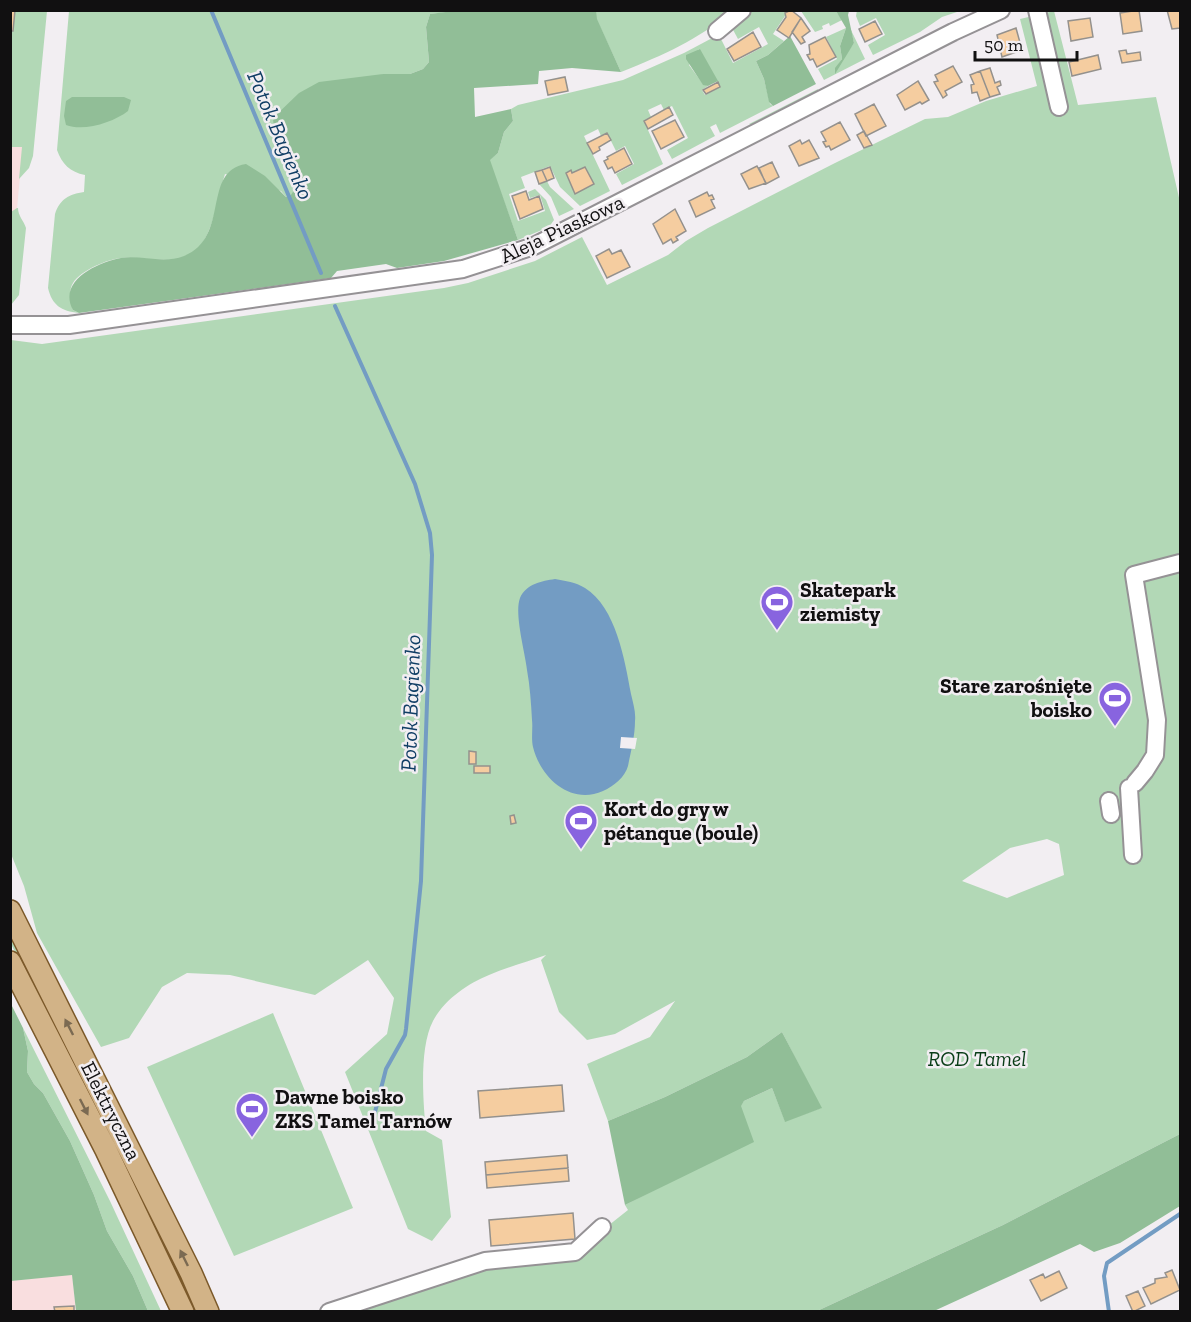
<svg xmlns="http://www.w3.org/2000/svg" width="1191" height="1322" viewBox="0 0 1191 1322" font-family="'Zilla Slab',serif">
	<style>
		.industrial { fill: #f9dedf }
		.green { fill: #b2d8b6; fill-rule: evenodd }
		.forest { fill: #91be97 }
		.water { fill: #739cc3 }
		.pier { fill: #f2eef2 }
		.lines { fill: none; stroke-linecap: round; stroke-linejoin: round }
		.stream { stroke: #739cc3; stroke-width: 4 }
		.building { fill: #f5cda0; stroke: #94918d; stroke-width: 1.5 }
		.minor-casing { stroke: #959295; stroke-width: 20 }
		.major-casing { stroke: #7b592a; stroke-width: 24 }
		.minor { stroke: #fff; stroke-width: 16 }
		.major { stroke: #d2b387; stroke-width: 21 }
		.oneway { fill: #7b6a52 }
		.labels { text-anchor: middle; stroke-width: 5; stroke-linejoin: round; paint-order: stroke }
		.street-label { font-size: 21px; fill: #111011; stroke: #f2eef2 }
		.poi-label { font-size: 21px; font-weight: bold; fill: #111011; stroke: #f2eef2; text-anchor: start }
		.park-label { font-size: 21px; font-style: italic; fill: #093d17; stroke: #f2eef2 }
		.water-label { font-size: 22px; font-style: italic; fill: #103e65; stroke: #f2eef2 }
	</style>
	<rect width="100%" height="100%" fill="#f2eef2"/>
	<path class="industrial" d="M10,132L24,133L11,274H10Z
		M72,1274L76,1311L11,1312V1281Z"/>
	<path class="green" d="M857,10L882,11L883,12L887,10L960,11L942,17L920,32L873,55L868,45L885,35L876,18L860,26L856,16Z
		M10,11H47L33,156L29,168L19,179L22,147H12L11,171Z
		M69,11H461L430,14L426,27L429,62L423,69L410,74H383L275,143L294,190L292,195L286,197L281,191L225,174C218,195 213,238 195,251C174,267 146,256 122,258C108,259 81,270 73,283C68,291 71,301 73,310L79,313C61,311 52,305 48,288L55,214C60,199 69,194 84,192L85,175C70,172 62,164 57,150Z
		M596,11H733C695,41 666,54 621,72L596,18Z
		M749,11H785V16L773,34L784,41L768,55L756,61L764,79L770,104L773,106L720,133L716,124L710,127L715,136L672,159L667,150L688,138L672,106L664,110L661,104L648,110L651,117L644,121L663,164L622,185L616,174L634,164L625,146L616,151L607,133L601,136L598,129L584,136L610,191L580,206L560,187L550,166L521,177L525,188L509,194L518,221L545,211L540,195L530,198L528,192L535,189L546,200L554,220L549,227L518,240L489,160L498,153L504,132L513,121L511,109L518,105L623,80L684,53L716,36L720,37L733,63L768,44L759,27L738,39L731,26ZM699,49L720,87L705,95L702,90L708,86L703,84L689,65Z
		M801,11H836L842,20L830,26L829,23L822,26L823,29L815,32Z
		M1054,11L1078,105L1156,97L1180,202V1134L1003,1225L817,1311H343L483,1260L575,1252L628,1210L625,1205L690,1172L744,1101L772,1088L785,1121L821,1108L782,1032L747,1057L665,1097L608,1121L587,1064L650,1037L675,1001L615,1034L587,1040L559,1012L541,960L546,955C527,962 507,967 489,975C467,984 444,1000 433,1021C419,1047 423,1102 426,1131L442,1140L451,1217L432,1241L408,1229L345,1072L387,1034L394,998L368,960L315,995L230,975L187,973L162,987L129,1038L101,1047L37,933L24,886L11,854V340L42,344L444,288L468,283L535,261L582,237L607,285L668,255L686,241L708,228L835,163L925,119L948,117L986,101L1037,86L1020,19ZM1047,839L1059,844L1064,875L1007,898L962,881L1010,848Z
		M846,28L840,46L842,59L834,71L854,43L850,28L865,59L824,80L818,69L837,59L826,37Z
		M818,89L817,94L754,126L749,124Z
		M547,181L550,187L574,209L559,216L551,197L539,184Z
		M17,208H18C18,216 24,221 26,228L19,295L11,305V212Z
		M10,927L117,1141L112,1144L11,944Z
		M273,1013L353,1208L234,1256L147,1067Z
		M23,1028L110,1201L161,1311H148L133,1276L107,1231L94,1195L70,1141L43,1093L34,1084L27,1072L28,1051Z
		M122,1148L199,1311H191L115,1152Z"/>
	<path class="forest" d="M461,10L596,11L597,19L621,72L572,68L539,71L538,84L474,88L475,117L511,109L513,121L504,132L498,153L490,160L518,240L444,261L397,268L386,264L337,271L331,278L79,313L73,310C57,281 98,262 121,258C142,255 163,264 184,256C231,237 201,171 246,164L265,176L286,197L291,195L294,190L275,143L273,118L299,93L319,82L383,74H410L423,69L429,62L426,27L430,14Z
		M836,11H849L848,15L854,43L835,74V68L842,59L840,46L846,28Z
		M790,36L816,84L773,106L769,102L764,79L756,61L768,55Z
		M700,49L718,81L708,86L703,85L686,59V55Z
		M72,97H124L131,100L128,111C114,122 84,132 66,125L64,116L66,101Z
		M11,1004L23,1028L28,1051L27,1072L34,1084L43,1093L70,1141L94,1195L107,1231L133,1276L148,1311H76L72,1275L11,1281Z
		M782,1032L822,1108L785,1122L772,1088L744,1101L741,1106L754,1142L625,1205L608,1121L665,1097L747,1057Z
		M1180,1134V1206L1120,1243L1094,1252L1080,1244L934,1311H817L1003,1225Z"/>
	<path class="water" d="M555,579C566,581 575,582 585,588C616,607 625,661 631,694C633,703 636,712 635,721C635,736 631,751 628,766C625,777 614,786 603,791C571,805 541,779 533,747C531,738 533,728 532,720C531,703 530,686 527,670C525,652 514,614 520,598C526,584 542,581 555,579Z"/>
	<path class="pier" d="M621,737L637,738L635,749L620,748Z"/>
	<g class="lines">
		<path class="stream" d="M211,10L321,273
			M335,306L415,484L430,533L432,555L421,881L406,1029L405,1035L386,1069L375,1112
			M1109,1312L1104,1276L1107,1263L1180,1214"/>
	</g>
	<path class="building" d="M10,10H15L13,31H10Z
		M791,10L801,18L789,38L777,30L786,17L785,13Z
		M1139,10L1142,31L1123,34L1120,13Z
		M1167,10H1180V28L1172,29Z
		M801,18L810,31L802,37L805,42L801,44L792,32Z
		M1090,18L1093,37L1071,41L1068,21Z
		M875,21L882,34L865,42L859,29Z
		M1016,28L1022,50L1002,57L997,35Z
		M753,32L761,47L734,61L727,49Z
		M825,37L836,57L817,67L813,59L810,60L807,55L810,54L809,45Z
		M1126,50L1127,54L1140,52L1141,60L1122,63L1119,51Z
		M1098,55L1101,69L1072,76L1069,62Z
		M953,66L962,82L945,91L947,95L943,98L934,82L938,81L935,75Z
		M990,68L995,83L1000,81L1001,85L997,87L1000,94L990,97L980,71Z
		M980,71L990,97L980,101L977,92L972,93L971,85L974,84L970,75Z
		M565,77L568,91L548,95L545,81Z
		M918,81L929,100L922,104L920,102L905,110L897,95Z
		M718,82L720,87L706,94L703,90Z
		M874,104L886,126L866,136L855,114Z
		M669,107L673,115L648,129L644,121Z
		M675,120L684,137L661,149L652,131Z
		M840,122L850,140L831,150L829,146L826,147L823,142L826,141L821,132Z
		M864,131L872,145L864,148L857,135Z
		M607,133L611,140L599,147L600,150L593,154L587,143Z
		M800,140L802,144L809,140L819,158L799,166L789,146Z
		M624,148L632,164L615,173L612,167L608,169L604,161L608,159L607,157Z
		M772,162L779,177L766,184L759,168Z
		M757,166L766,183L749,189L741,174Z
		M550,167L554,178L547,181L542,170Z
		M585,167L594,184L575,194L566,173L571,170L572,173Z
		M542,170L547,181L539,184L535,172Z
		M526,191L529,200L539,196L543,209L520,219L512,196Z
		M707,192L709,196L712,195L714,199L711,200L715,208L696,217L689,201Z
		M675,209L686,231L676,237L678,240L673,243L671,239L663,244L653,224Z
		M609,249L612,254L621,250L630,267L607,278L596,256Z
		M469,751L476,752V764H469Z
		M474,766H490V773H474Z
		M514,815L516,823L511,824L510,816Z
		M562,1085L564,1111L480,1118L478,1091Z
		M567,1155L568,1168L486,1175L485,1162Z
		M568,1168L569,1181L487,1188L486,1175Z
		M573,1213L575,1239L491,1246L489,1220Z
		M1172,1270L1180,1290L1151,1304L1143,1288L1155,1283V1279L1167,1277L1165,1273Z
		M1059,1271L1067,1288L1041,1301L1030,1280L1043,1274L1045,1278Z
		M1138,1291L1145,1306L1133,1312L1126,1296Z
		M74,1306V1312H55L54,1307Z"/>
	<g class="lines">
		<defs>
			<path id="minor" d="M1037,10L1059,107
				M717,31L742,10
				M10,325H69L463,269L534,246L953,32L1001,10
				M1135,783L1145,771L1155,755L1157,720L1134,575L1180,563
				M1129,788L1133,855
				M1109,801L1111,814
				M329,1312L485,1261L575,1252L602,1227"/>
			<path id="major" d="M10,911L191,1273L208,1312
				M10,962L106,1150L183,1312"/>
		</defs>
		<use href="#minor" class="minor-casing"/>
		<use href="#major" class="major-casing"/>
		<use href="#minor" class="minor"/>
		<use href="#major" class="major"/>
	</g>
	<defs><path id="oneway-solid" d="M-6-.8H1V-3.2L6.5 0L1 3.2V.8H-6Z" transform="scale(1.5)"/></defs>
	<g class="oneway">
		<use href="#oneway-solid" transform="translate(69 1027) rotate(-117)"/>
		<use href="#oneway-solid" transform="translate(84 1107) rotate(63)"/>
		<use href="#oneway-solid" transform="translate(184 1258) rotate(-116)"/>
	</g>
	<defs>
		<symbol id="stadium-pin" viewBox="-11 -11 22 30"><path d="M0 17L-7.5 6A9.5 9.5 0 1 1 7.5 6Z" fill="#8864df" stroke="#f2eef2"/><path d="M0-5a6.5 5 0 1 0 0 10a6.5 5 0 1 0 0-10ZM-3.5-1.8h7v3.6h-7Z" fill="#fff"/></symbol>
	</defs>
	<g fill-rule="evenodd">
		<use href="#stadium-pin" x="758" y="583" width="38" height="52"/>
		<use href="#stadium-pin" x="1096" y="679" width="38" height="52"/>
		<use href="#stadium-pin" x="562" y="802" width="38" height="52"/>
		<use href="#stadium-pin" x="233" y="1090" width="38" height="52"/>
	</g>
	<g class="labels">
		<g class="street-label">
			<text transform="translate(562 229) rotate(-25)" y="7">Aleja Piaskowa</text>
			<text transform="translate(111 1111) rotate(63)" y="7">Elektryczna</text>
		</g>
		<g class="poi-label">
			<text x="800" y="597">Skatepark<tspan x="800" dy="24">ziemisty</tspan></text>
			<text x="1092" y="693" text-anchor="end">Stare zarośnięte<tspan x="1092" dy="24">boisko</tspan></text>
			<text x="604" y="816">Kort do gry w<tspan x="604" dy="24">pétanque (boule)</tspan></text>
			<text x="275" y="1104">Dawne boisko<tspan x="275" dy="24">ZKS Tamel Tarnów</tspan></text>
		</g>
		<g class="park-label">
			<text x="977" y="1066">ROD Tamel</text>
		</g>
		<g class="water-label">
			<text transform="translate(281 135) rotate(67)" y="8">Potok Bagienko</text>
			<text transform="translate(410 703) rotate(-88)" y="8">Potok Bagienko</text>
		</g>
	</g>
	<rect width="1191" height="1322" fill="none" stroke="#111011" stroke-width="24"/>
	<path d="M975 51v9h102v-9" fill="none" stroke="#111011" stroke-width="3"/>
	<text x="984" y="51" font-size="18" fill="#111011" stroke="#f2eef2" stroke-width="4.5" paint-order="stroke">50 m</text>
</svg>
